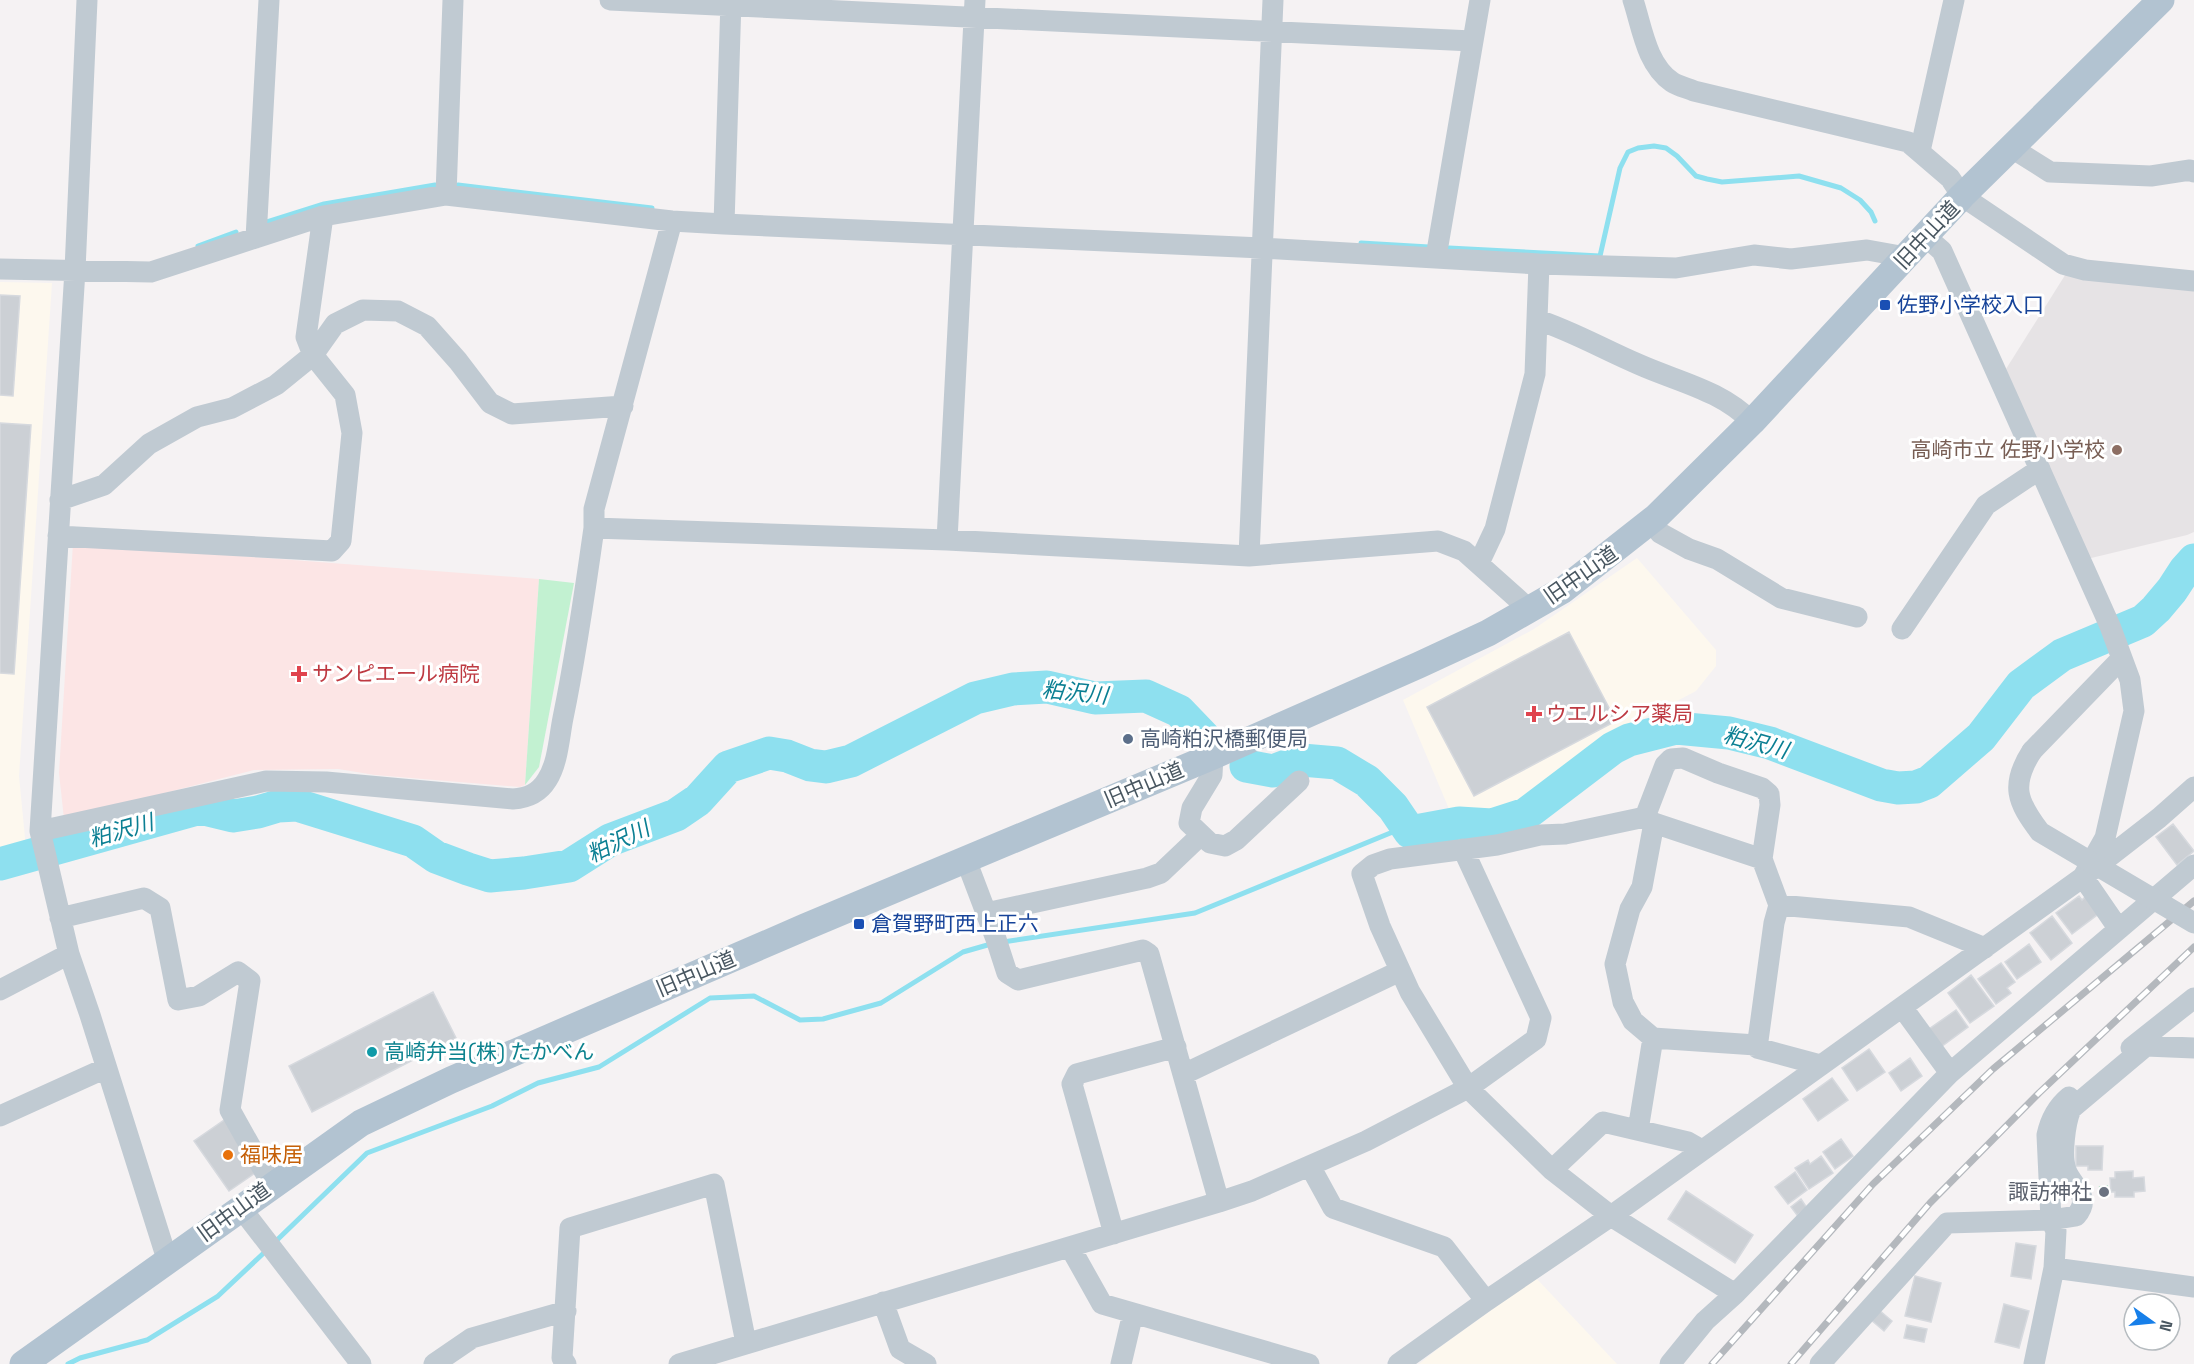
<svg xmlns="http://www.w3.org/2000/svg" width="2194" height="1364" viewBox="0 0 2194 1364" font-family="'Space Grotesk','Noto Sans JP',sans-serif">
	<style>
		.commercial { fill: #fdf8ee }
		.education { fill: #e6e3e5 }
		.medical { fill: #fce5e5 }
		.green { fill: #c2f1d1 }
		.lines { fill: none; stroke-linecap: round; stroke-linejoin: round }
		.stream { stroke: #8ee0ef; stroke-width: 5 }
		.river { stroke: #8ee0ef; stroke-width: 33 }
		.building { fill: #ccd0d5; stroke: #d6d9de; stroke-width: 1.5 }
		.path { stroke: #79d0a0; stroke-width: 3; stroke-dasharray: 4.5 3; stroke-linecap: butt }
		.minor { stroke: #c0cad2; stroke-width: 21 }
		.major { stroke: #b2c3d1; stroke-width: 27 }
		.rail-casing { stroke: #b4b8bd; stroke-width: 7 }
		.rail { stroke: #fff; stroke-width: 4.5; stroke-dasharray: 14; stroke-linecap: butt }
		.minor-bridge { stroke: #c0cad2; stroke-width: 21 }
		.transit-dot { fill: #1a4fb4; stroke: #fff; stroke-width: 2 }
		.education-dot { fill: #8d6e63; stroke: #fff; stroke-width: 2 }
		.health-dot { fill: #e0444e; stroke: #fff; stroke-width: 2 }
		.service-dot { fill: #5c6f8a; stroke: #fff; stroke-width: 2 }
		.culture-dot { fill: #0f9aa8; stroke: #fff; stroke-width: 2 }
		.food-dot { fill: #e8710a; stroke: #fff; stroke-width: 2 }
		.worship-dot { fill: #6b7280; stroke: #fff; stroke-width: 2 }
		.labels { text-anchor: middle; stroke-width: 6; stroke-linejoin: round; paint-order: stroke }
		.street-label { font-size: 21px; fill: #495761; stroke: #fff }
		.transit-label { font-size: 21px; fill: #164399; stroke: #fff; text-anchor: start }
		.education-label { font-size: 21px; fill: #785e54; stroke: #fff; text-anchor: end }
		.health-label { font-size: 21px; fill: #be3a42; stroke: #fff; text-anchor: start }
		.service-label { font-size: 21px; fill: #4e5e75; stroke: #fff; text-anchor: start }
		.culture-label { font-size: 21px; fill: #0d838f; stroke: #fff; text-anchor: start }
		.food-label { font-size: 21px; fill: #c56008; stroke: #fff; text-anchor: start }
		.worship-label { font-size: 21px; fill: #5b616d; stroke: #fff; text-anchor: end }
		.water-label { font-size: 22px; font-style: italic; fill: #0b7f93; stroke: #fff }
	</style>
	<rect width="100%" height="100%" fill="#f5f2f3"/>
	<path class="commercial" d="M0,282L52,283L19,776L26,848L0,855Z
		M1637,558L1716,650V666L1696,691L1620,731L1524,802L1492,815L1452,816L1403,700L1534,629Z
		M1536,1278L1617,1364H1419L1439,1348Z"/>
	<path class="education" d="M2067,272L2194,285V532L2187,535L2087,559L2006,369Z"/>
	<path class="medical" d="M73,543L539,579L525,785L520,787L375,775L338,769L254,770L64,819L59,773Z"/>
	<path class="green" d="M539,579L574,583L539,767L525,785Z"/>
	<g class="lines">
		<path class="stream" d="M458,185L652,208
			M267,222L324,204L435,185
			M1361,243L1429,247
			M198,246L236,232
			M1449,248L1600,256L1620,168L1628,152L1638,148L1654,146L1666,148L1677,156L1696,176L1707,179L1722,182L1799,176L1841,188L1860,200L1871,212L1875,221
			M1003,942L1195,913L1405,827
			M275,1242L367,1153L492,1106L538,1083L599,1067L710,998L754,996L800,1020L823,1019L881,1003L963,952L991,944
			M68,1364L80,1358L147,1340L218,1296L268,1249"/>
		<path class="river" d="M1246,766L1273,771L1302,760L1337,763L1367,781L1393,807L1410,832L1459,823L1492,825L1526,814L1613,748L1629,740L1676,728L1729,733L1770,743L1881,785L1898,788L1916,787L1929,782L1981,737L2021,685L2062,655L2143,621L2156,609L2172,590L2185,570L2194,560
			M0,864L200,808L233,816L258,812L278,806L297,805L413,841L436,857L468,869L490,876L524,873L569,866L610,840L676,815L698,800L728,767L769,753L787,756L810,765L826,767L851,761L975,698L1013,689L1047,687L1095,698L1146,696L1179,711L1204,737"/>
	</g>
	<path class="building" d="M0,295L20,296L13,396L0,395Z
		M0,423L31,425L14,674L0,673Z
		M1569,632L1616,721L1474,796L1427,707Z
		M2173,824L2194,851L2177,865L2156,837Z
		M2087,895L2101,912L2072,934L2056,913L2079,896L2082,900Z
		M2052,916L2072,943L2051,960L2030,933Z
		M2029,944L2041,962L2017,979L2005,962Z
		M2001,963L2015,982L2007,988L2011,993L1996,1004L1978,979Z
		M1971,975L1994,1006L1970,1023L1948,993Z
		M433,992L456,1038L312,1112L289,1066Z
		M1956,1010L1968,1027L1941,1047L1929,1029Z
		M1869,1049L1885,1072L1857,1091L1842,1068Z
		M1910,1058L1922,1076L1901,1091L1889,1073Z
		M1832,1078L1848,1100L1818,1121L1803,1099Z
		M227,1118L261,1169L229,1191L194,1141Z
		M1841,1139L1853,1156L1835,1169L1823,1152Z
		M2076,1146H2103L2102,1170H2088V1166H2076Z
		M1821,1156L1833,1173L1809,1189L1795,1168L1808,1160L1810,1164Z
		M2133,1171V1178L2144,1177L2145,1191L2134,1192V1197H2115V1192H2111L2110,1178H2115V1172Z
		M1795,1172L1807,1190L1788,1204L1775,1187Z
		M1686,1191L1753,1235L1735,1263L1668,1219Z
		M1801,1199L1807,1208L1797,1215L1791,1207Z
		M2016,1243L2036,1246L2031,1279L2011,1276Z
		M1915,1276L1941,1283L1931,1322L1905,1316Z
		M2004,1304L2029,1311L2019,1348L1995,1342Z
		M1879,1310L1892,1321L1884,1331L1871,1320Z
		M1907,1325L1927,1329L1924,1342L1904,1338Z"/>
	<g class="lines">
		<path class="path" d="M2099,1188L2108,1187"/>
		<path class="minor" d="M87,0L75,270L40,831L69,954L90,1015L167,1259
			M610,0L1472,41
			M1633,0C1642,27 1646,64 1672,82C1678,86 1687,88 1694,91L1908,142L1950,178L1962,196L2063,264L2085,270L2194,281
			M2012,148L2050,172L2151,176L2190,170L2194,172
			M1920,151L1954,0
			M446,195L453,0
			M724,224L731,0
			M1926,237L1942,251L2110,626L2130,680L2134,711L2105,838L2083,877L2118,928
			M256,238L269,0
			M1436,257L1480,0
			M0,269L151,272L323,216L446,195L672,221L724,224L1262,248L1539,264L1676,268L1754,255L1791,259L1867,250L1906,257
			M1538,320C1572,331 1605,350 1638,364C1678,382 1721,390 1752,422
			M60,500L104,485L149,444L197,417L232,408L276,385L313,355L335,324L363,310L398,311L427,326L458,361L490,403L512,414L623,406
			M1651,521L1660,533L1689,549L1717,559L1781,598L1857,617
			M594,528L947,540L1249,556L1438,541L1464,551L1530,610
			M58,536L332,551L341,541L352,433L345,395L313,355L306,337L323,216
			M947,540L975,0
			M1249,556L1273,0
			M1479,563L1495,529L1535,374L1539,264
			M1902,629L1986,505L2040,469
			M2032,751L2121,659
			M1213,756L1212,775L1192,808L1189,823L1210,843L1225,846L1236,840L1299,781
			M1645,817L1565,834L1540,835L1497,845L1390,859L1373,865L1362,874L1380,926L1410,992L1468,1088L1552,1170L1611,1216L1735,1294
			M1654,823L1642,887L1630,909L1615,964L1623,1002L1633,1021L1653,1038L1756,1045
			M40,831L266,781L326,782L513,799C528,798 539,793 547,780C558,763 559,738 563,718C576,655 585,592 594,528V509L672,221
			M1762,859L1654,823L1645,817L1665,765L1671,759L1683,758L1718,773L1762,788L1769,794L1770,805L1762,859L1779,905L1774,923L1757,1048L1820,1065
			M966,860L996,939L1007,973L1018,980L1143,950L1149,954L1219,1202
			M1779,905L1909,917L1985,948
			M986,913L1147,878L1161,873L1201,835
			M60,918L144,898L160,908L178,1000L199,996L238,972L250,981L230,1110L272,1185
			M0,990L69,954
			M1902,1007L1950,1073
			M2131,1048L2194,998
			M1184,1074L1400,971
			M2069,1097C2057,1107 2050,1121 2047,1135L2051,1220L2056,1231L2054,1268L2194,1287
			M0,1116L106,1068
			M1638,1130L1653,1038
			M1310,1166L1333,1208L1444,1247L1486,1301
			M1552,1170L1603,1122L1688,1142L1702,1150
			M241,1208L361,1364
			M1114,1234L1072,1084L1077,1074L1176,1047
			M1070,1247L1102,1304L1309,1364
			M883,1302L900,1349L926,1364
			M434,1364L472,1338L566,1311
			M566,1364L562,1358L570,1228L714,1184L746,1343
			M679,1364L1219,1202L1252,1191L1366,1141L1468,1088L1536,1039L1541,1018L1463,849
			M1121,1364L1133,1313
			M1398,1364L1486,1301L1611,1216L2083,877L2159,818L2194,787
			M1670,1364L1705,1321L1735,1294L1950,1073L2194,865
			M1820,1364L1947,1223L2051,1220L2076,1216C2093,1196 2072,1187 2066,1170C2061,1155 2065,1123 2071,1109L2146,1046L2194,1048
			M2034,1364L2054,1268"/>
		<path class="major" d="M23,1364L361,1123L451,1080L805,927L1213,756L1419,665L1488,633L1563,590L1656,517L1752,422L1962,196L2161,0"/>
		<defs>
			<path id="rail" d="M1712,1364L1873,1184L1993,1069L2194,901
				M1791,1364L1930,1203L2039,1093L2194,947"/>
		</defs>
		<use href="#rail" class="rail-casing"/>
		<use href="#rail" class="rail"/>
		<path class="minor-bridge" d="M2032,751C2010,785 2017,802 2040,832L2194,923"/>
	</g>
	<g class="transit-dot">
		<rect x="1879" y="299" width="12" height="12" rx="3"/>
		<rect x="853" y="918" width="12" height="12" rx="3"/>
	</g>
	<circle class="education-dot" cx="2117" cy="450" r="6"/>
	<g class="health-dot">
		<path d="M296 665h6v6h6v6h-6v6h-6v-6h-6v-6h6z"/>
		<path d="M1531 705h6v6h6v6h-6v6h-6v-6h-6v-6h6z"/>
	</g>
	<circle class="service-dot" cx="1128" cy="739" r="6"/>
	<circle class="culture-dot" cx="372" cy="1052" r="6"/>
	<circle class="food-dot" cx="228" cy="1155" r="6"/>
	<circle class="worship-dot" cx="2104" cy="1192" r="6"/>
	<g class="labels">
		<g class="street-label">
			<text transform="translate(1927 235) rotate(-47)" y="7">旧中山道</text>
			<text transform="translate(1581 575) rotate(-35)" y="7">旧中山道</text>
			<text transform="translate(1144 785) rotate(-23)" y="7">旧中山道</text>
			<text transform="translate(696 974) rotate(-23)" y="7">旧中山道</text>
			<text transform="translate(234 1212) rotate(-36)" y="7">旧中山道</text>
		</g>
		<g class="transit-label">
			<text x="1897" y="312">佐野小学校入口</text>
			<text x="871" y="931">倉賀野町西上正六</text>
		</g>
		<g class="education-label">
			<text x="2105" y="457">高崎市立 佐野小学校</text>
		</g>
		<g class="health-label">
			<text x="312" y="681">サンピエール病院</text>
			<text x="1546" y="721">ウエルシア薬局</text>
		</g>
		<g class="service-label">
			<text x="1140" y="746">高崎粕沢橋郵便局</text>
		</g>
		<g class="culture-label">
			<text x="384" y="1059">高崎弁当(株) たかべん</text>
		</g>
		<g class="food-label">
			<text x="240" y="1162">福味居</text>
		</g>
		<g class="worship-label">
			<text x="2092" y="1199">諏訪神社</text>
		</g>
		<g class="water-label">
			<text transform="translate(1075 692) rotate(6)" y="8">粕沢川</text>
			<text transform="translate(1756 742) rotate(15)" y="8">粕沢川</text>
			<text transform="translate(121 830) rotate(-16)" y="8">粕沢川</text>
			<text transform="translate(618 841) rotate(-26)" y="8">粕沢川</text>
		</g>
	</g>
	<g transform="translate(2152 1322) rotate(105)"><circle r="28" fill="#ffffff" stroke="#b6bcc0" stroke-width="1.5"/>
	<path d="M0-4.5L10 22L0 15L-10 22Z" fill="#177fe9"/>
	<text y="-9" font-size="16" font-weight="bold" text-anchor="middle" fill="#495761">N</text>
	</g>
</svg>
